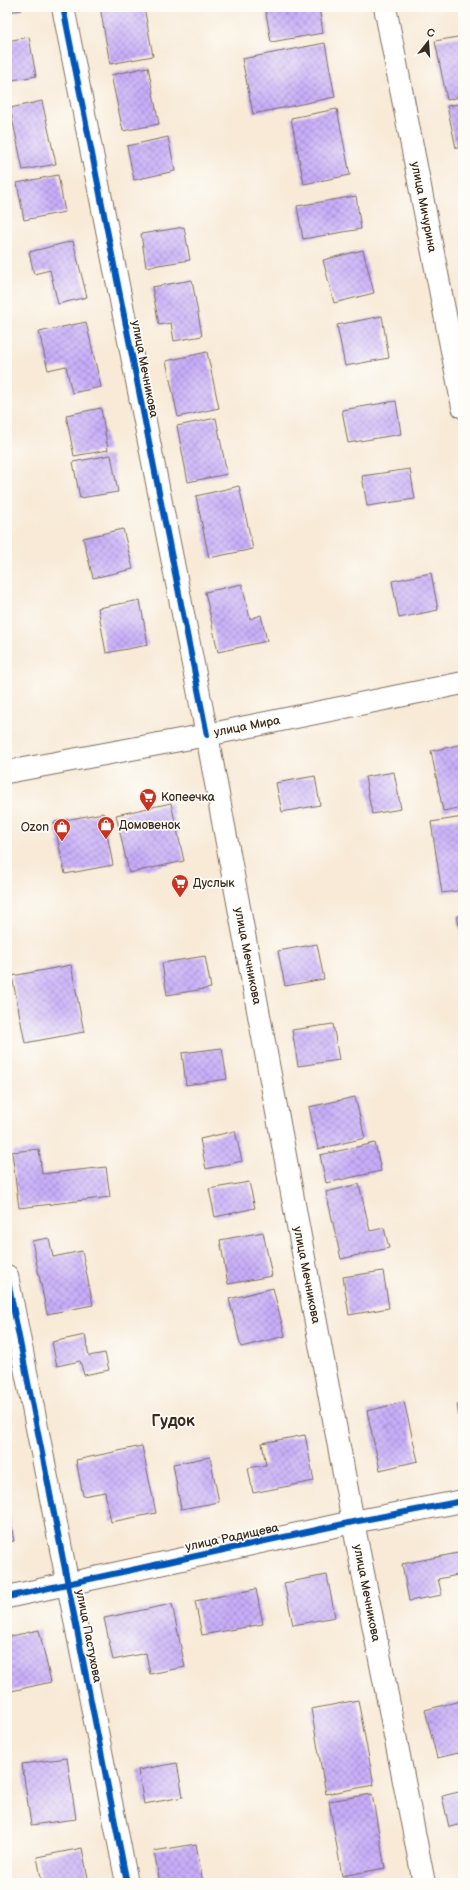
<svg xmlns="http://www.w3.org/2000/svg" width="470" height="1890" viewBox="0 0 470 1890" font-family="'Balsamiq Sans',sans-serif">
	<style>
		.building { fill: url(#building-cross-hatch) }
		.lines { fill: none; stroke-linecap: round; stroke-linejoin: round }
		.street-casing { stroke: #7d6d5f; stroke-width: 24 }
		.secondary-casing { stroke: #7d6d5f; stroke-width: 24 }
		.street { stroke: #fff; stroke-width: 22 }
		.secondary { stroke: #fff; stroke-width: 22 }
		.cycleway-casing { stroke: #fdfcf7; stroke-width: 8 }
		.cycleway { stroke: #0057b8; stroke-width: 6 }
		.labels { text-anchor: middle; stroke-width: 3.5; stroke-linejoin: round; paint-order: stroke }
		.street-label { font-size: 12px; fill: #3b2a1e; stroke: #fdfcf7 }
		.poi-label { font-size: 12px; fill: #3b2a1e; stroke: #fdfcf7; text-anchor: start }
		.district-label { font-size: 16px; font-weight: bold; fill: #3b2a1e; stroke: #fdfcf7 }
	</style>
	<defs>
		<pattern id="building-cross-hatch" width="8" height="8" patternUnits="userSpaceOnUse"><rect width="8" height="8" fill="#c7adf9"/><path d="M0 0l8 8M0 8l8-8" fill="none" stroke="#a38dc9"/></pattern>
	</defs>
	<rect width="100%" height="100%" fill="#fdfcf7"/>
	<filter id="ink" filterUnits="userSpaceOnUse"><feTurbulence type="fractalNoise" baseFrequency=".025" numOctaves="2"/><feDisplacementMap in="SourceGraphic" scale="8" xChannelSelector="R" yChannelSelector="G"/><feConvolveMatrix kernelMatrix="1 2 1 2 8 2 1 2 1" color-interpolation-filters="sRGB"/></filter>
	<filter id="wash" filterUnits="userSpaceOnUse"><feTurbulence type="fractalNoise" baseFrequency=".012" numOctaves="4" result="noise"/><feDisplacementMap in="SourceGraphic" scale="16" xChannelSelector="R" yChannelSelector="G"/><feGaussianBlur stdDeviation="0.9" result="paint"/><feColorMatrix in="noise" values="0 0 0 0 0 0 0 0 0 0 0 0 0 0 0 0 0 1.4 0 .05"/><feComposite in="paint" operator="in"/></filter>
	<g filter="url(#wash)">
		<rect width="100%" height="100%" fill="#f8ead7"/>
		<g id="blocks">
			<path class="building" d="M7,7H22V10L7,12Z
				M100,7H144L153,56L110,64Z
				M265,7H319L323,33L271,42Z
				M463,36V96L447,100L435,41Z
				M29,37L36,76L7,81V41Z
				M325,43L335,97L253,114L242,59Z
				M148,67L159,124L123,131L111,75Z
				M42,101L56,164L23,170L10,108Z
				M463,103V147L456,148L447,106Z
				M337,109L350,175L304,184L291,118Z
				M168,137L175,171L134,180L127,146Z
				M58,175L65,212L24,220L17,183Z
				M356,196L361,229L303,239L297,206Z
				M184,227L190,260L146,267L141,234Z
				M73,241L87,297L58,304L50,270L34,274L29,252Z
				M363,250L374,293L334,303L323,260Z
				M192,280L202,336L174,341L171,323L159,325L152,287Z
				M382,316L389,358L345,366L337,325Z
				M86,322L101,387L72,393L66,366L48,370L39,332Z
				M207,352L219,408L178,417L166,361Z
				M396,401L401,434L348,443L342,410Z
				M101,408L108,450L74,456L66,415Z
				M216,418L227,474L188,482L177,426Z
				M111,455L118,492L80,498L73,462Z
				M410,469L415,499L367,506L362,476Z
				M239,486L253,549L209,558L196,496Z
				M123,529L133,569L93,578L83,538Z
				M431,573L438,610L399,618L392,581Z
				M242,584L250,619L261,615L267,641L218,652L205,592Z
				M140,600L148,645L106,653L98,608Z
				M463,744V807L443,811L431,751Z
				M394,772L401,809L372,814L365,777Z
				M315,776L320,805L282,812L276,783Z
				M171,803L184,861L129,873L116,815Z
				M103,813L113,865L65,874L54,822Z
				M463,817V890L442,893L431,822Z
				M463,915V937H462L457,916Z
				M317,944L324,979L285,986L278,951Z
				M205,956L211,988L167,995L162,963Z
				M71,965L84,1032L25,1043L12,976Z
				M333,1024L339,1060L298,1066L292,1030Z
				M222,1048L227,1079L186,1085L182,1053Z
				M355,1097L365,1138L318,1149L309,1107Z
				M235,1131L242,1161L206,1169L200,1139Z
				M375,1143L381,1171L326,1183L320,1155Z
				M39,1149L42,1174L106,1167L110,1197L19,1208L12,1152Z
				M249,1182L255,1208L215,1217L209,1189Z
				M359,1184L370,1231L384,1228L389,1248L341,1259L326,1192Z
				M263,1232L272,1276L228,1284L220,1240Z
				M49,1238L53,1257L82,1251L93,1305L47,1314L32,1241Z
				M383,1271L389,1308L349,1315L343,1277Z
				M273,1288L285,1336L241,1347L229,1299Z
				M85,1335L89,1356L105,1353L109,1370L84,1375L80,1361L57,1366L52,1342Z
				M404,1402L418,1461L380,1470L367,1411Z
				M463,1403V1439H462L457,1404Z
				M305,1435L314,1481L253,1493L248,1468L266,1465L262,1443Z
				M142,1446L156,1513L111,1522L105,1492L83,1496L76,1460Z
				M210,1457L219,1502L181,1509L173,1464Z
				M8,1509L14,1541L7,1542V1510Z
				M463,1552V1574L438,1579L442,1595L409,1601L402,1564Z
				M327,1575L335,1617L293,1625L284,1583Z
				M256,1589L263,1624L202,1635L195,1601Z
				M172,1604L185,1667L150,1674L146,1653L113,1660L104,1618Z
				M39,1630L51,1682L7,1692V1637Z
				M358,1700L374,1785L326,1794L311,1709Z
				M460,1701L463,1714V1752L437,1758L425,1710Z
				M67,1758L76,1819L31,1825L22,1764Z
				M177,1763L183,1797L144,1804L138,1770Z
				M463,1791V1824L449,1827L442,1796Z
				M372,1794L385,1868L342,1876L329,1801Z
				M196,1844L203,1883H160L154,1851Z
				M82,1848L89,1883H42L37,1857Z"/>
		</g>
	</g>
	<g filter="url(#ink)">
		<use href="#blocks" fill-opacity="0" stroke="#7d6d5f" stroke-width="1"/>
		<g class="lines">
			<defs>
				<path id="street" d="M63,7L207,735
					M385,7L463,407
					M7,1276L127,1883
					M7,1597L353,1522L463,1501"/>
				<path id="secondary" d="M207,735L353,1522L424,1883
					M7,772L207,735L463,683"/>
			</defs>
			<use href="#street" class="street-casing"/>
			<use href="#secondary" class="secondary-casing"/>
			<use href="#street" class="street"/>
			<use href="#secondary" class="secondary"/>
			<defs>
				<path id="cycleway" d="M63,7L207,735
					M7,1276L127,1883
					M7,1597L353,1522L463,1501"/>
			</defs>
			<use href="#cycleway" class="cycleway-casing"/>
			<use href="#cycleway" class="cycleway"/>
		</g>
	</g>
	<defs>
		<symbol id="supermarket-pin" viewBox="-11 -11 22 30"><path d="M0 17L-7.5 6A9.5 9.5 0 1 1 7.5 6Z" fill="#c8321e" stroke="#fdfcf7"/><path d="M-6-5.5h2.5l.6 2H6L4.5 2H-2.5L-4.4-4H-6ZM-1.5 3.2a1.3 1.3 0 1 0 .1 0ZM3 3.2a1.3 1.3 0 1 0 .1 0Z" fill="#fff"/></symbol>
		<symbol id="shop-pin" viewBox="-11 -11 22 30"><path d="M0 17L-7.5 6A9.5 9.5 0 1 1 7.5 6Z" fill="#c8321e" stroke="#fdfcf7"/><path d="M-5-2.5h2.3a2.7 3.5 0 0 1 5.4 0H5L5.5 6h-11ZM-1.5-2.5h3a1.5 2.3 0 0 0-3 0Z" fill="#fff"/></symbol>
	</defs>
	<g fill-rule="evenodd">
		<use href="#supermarket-pin" x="138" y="787" width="20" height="27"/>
		<use href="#shop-pin" x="96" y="815" width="20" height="27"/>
		<use href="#shop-pin" x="52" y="817" width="20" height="27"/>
		<use href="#supermarket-pin" x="170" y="873" width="20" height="27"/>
	</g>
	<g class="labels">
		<g class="street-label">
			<text transform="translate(424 207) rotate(79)" y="4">улица Мичурина</text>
			<text transform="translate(145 369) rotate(79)" y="4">улица Мечникова</text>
			<text transform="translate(247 726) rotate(-11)" y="4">улица Мира</text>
			<text transform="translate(248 956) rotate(79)" y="4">улица Мечникова</text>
			<text transform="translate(307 1275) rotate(79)" y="4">улица Мечникова</text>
			<text transform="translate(232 1537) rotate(-12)" y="4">улица Радищева</text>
			<text transform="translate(367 1593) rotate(79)" y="4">улица Мечникова</text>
			<text transform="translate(89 1636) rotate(79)" y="4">улица Пастухова</text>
		</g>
		<g class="poi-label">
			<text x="161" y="801">Копеечка</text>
			<text x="119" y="829">Домовенок</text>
			<text x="49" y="831" text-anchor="end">Ozon</text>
			<text x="193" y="887">Дуслык</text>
		</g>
		<g class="district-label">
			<text x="173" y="1426">Гудок</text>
		</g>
	</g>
	<rect width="470" height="1890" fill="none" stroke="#fdfcf7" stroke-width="24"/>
	<g transform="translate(428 42) rotate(17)" stroke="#fdfcf7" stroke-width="3" paint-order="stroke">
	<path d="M0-3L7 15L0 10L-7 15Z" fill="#3b2a1e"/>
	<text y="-6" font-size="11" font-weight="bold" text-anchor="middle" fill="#3b2a1e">С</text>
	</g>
</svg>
